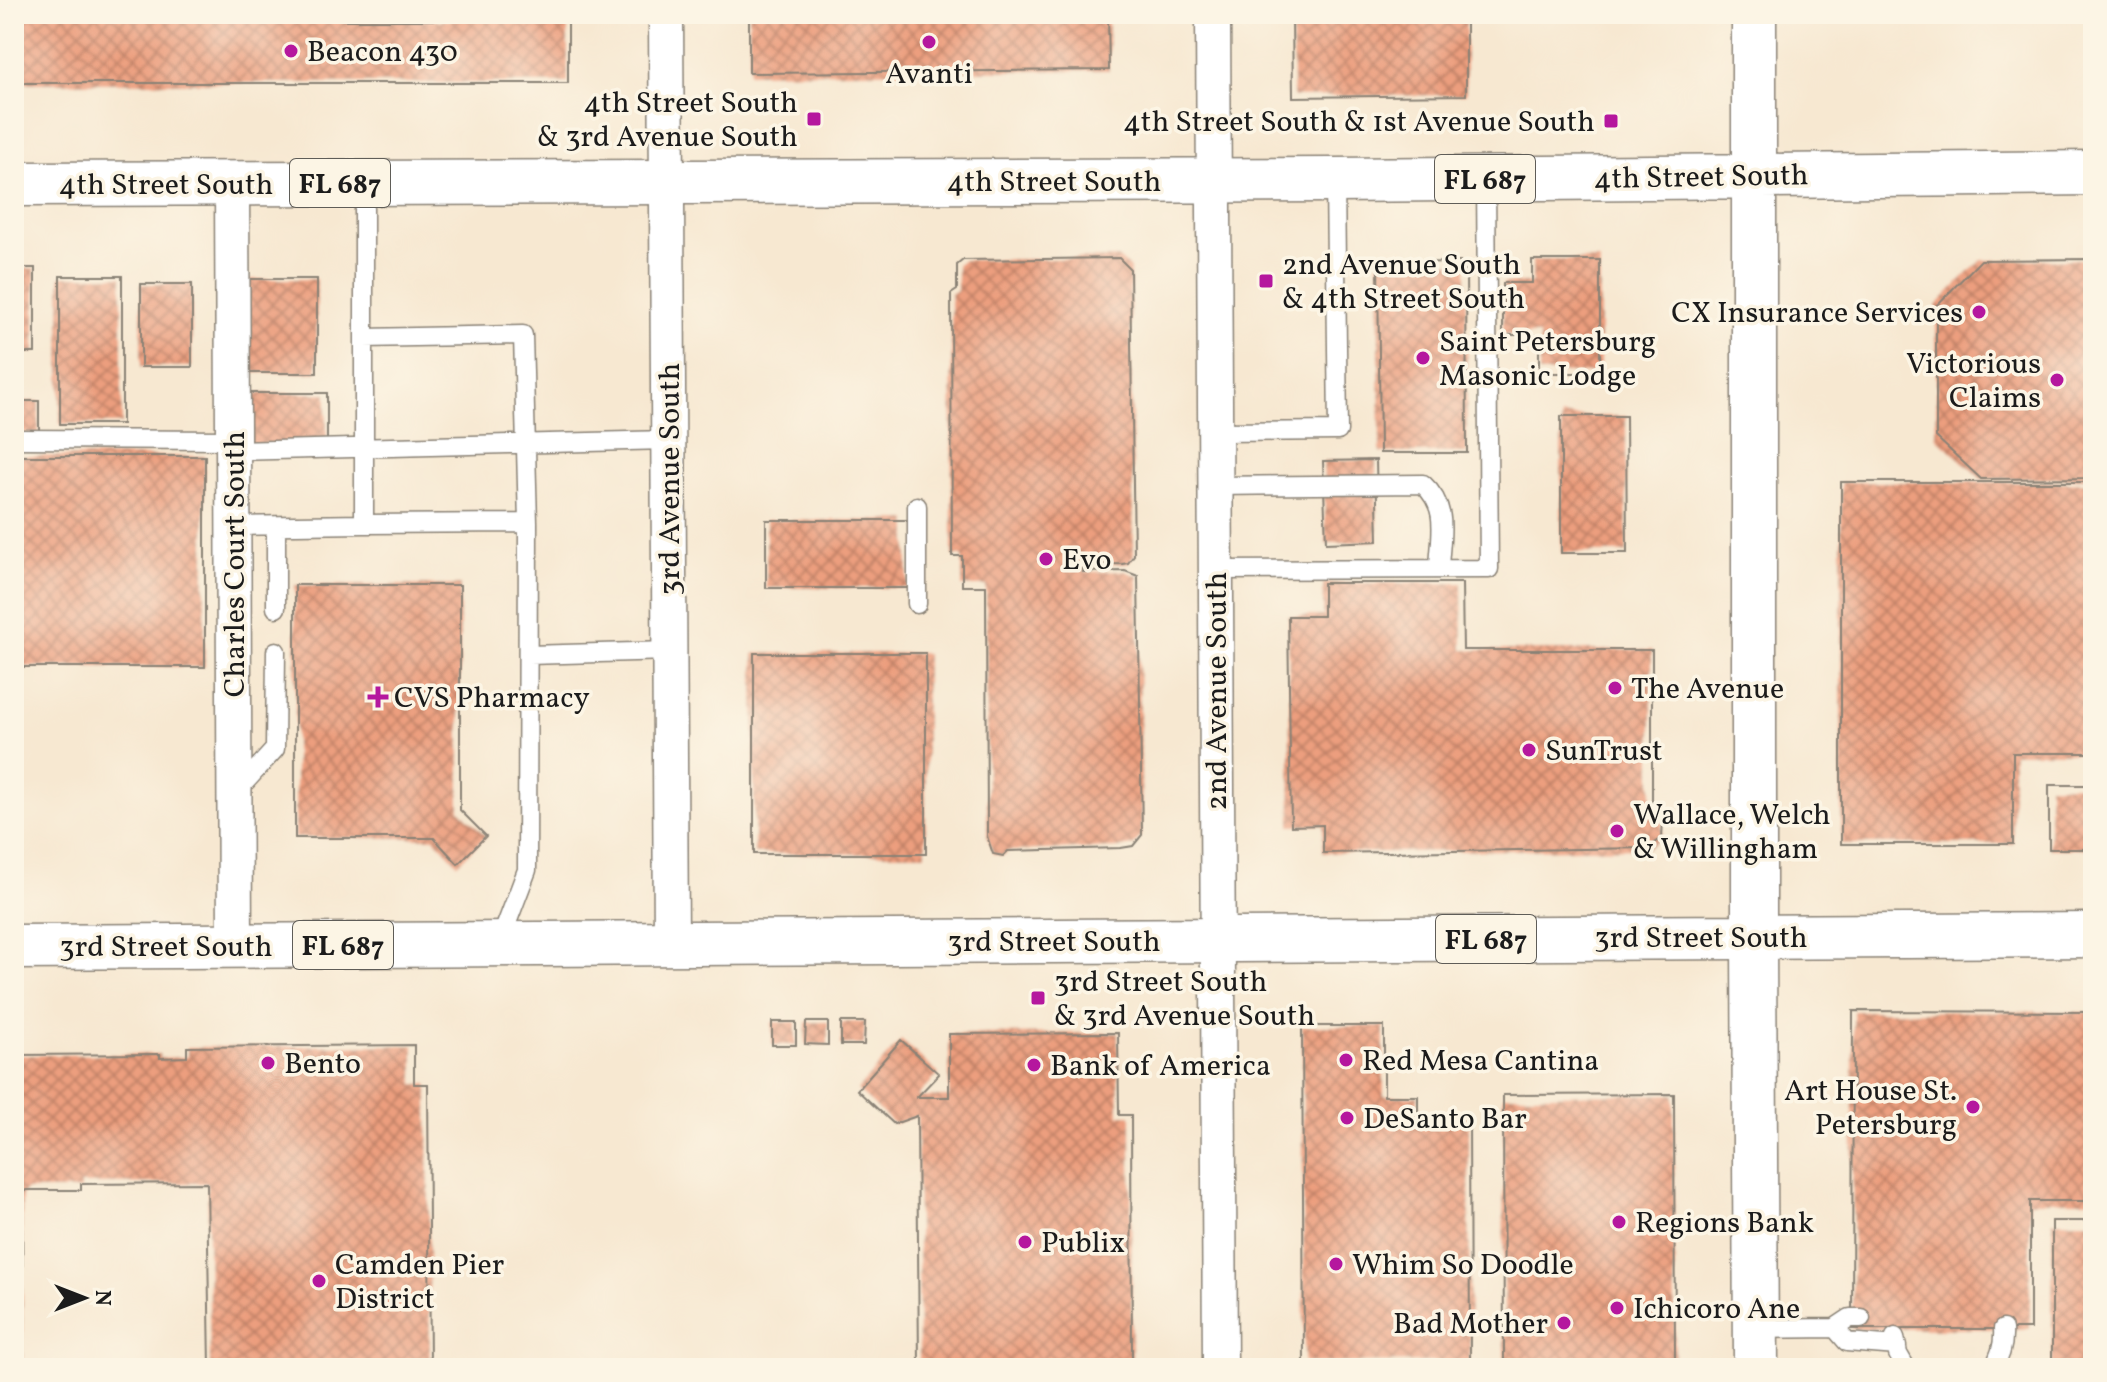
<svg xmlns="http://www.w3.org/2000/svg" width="2107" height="1382" viewBox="0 0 2107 1382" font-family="Vollkorn,serif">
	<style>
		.building { fill: url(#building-cross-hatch) }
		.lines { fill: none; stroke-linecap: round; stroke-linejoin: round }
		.lane-casing { stroke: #8a8276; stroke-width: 21 }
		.street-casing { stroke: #8a8276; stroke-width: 37 }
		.secondary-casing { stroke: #8a8276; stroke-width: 47 }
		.primary-casing { stroke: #8a8276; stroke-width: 47 }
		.lane { stroke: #fff; stroke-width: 18 }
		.street { stroke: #fff; stroke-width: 34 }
		.secondary { stroke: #fff; stroke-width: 44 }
		.primary { stroke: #fff; stroke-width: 44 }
		.poi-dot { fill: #b5179e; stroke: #fcf5e5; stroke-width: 3 }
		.labels { text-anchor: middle; stroke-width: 7; stroke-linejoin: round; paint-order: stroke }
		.shield { fill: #fcf5e5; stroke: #5f5d58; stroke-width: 2 }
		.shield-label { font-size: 28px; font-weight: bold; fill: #1c1c1c }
		.poi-label { font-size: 30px; fill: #1c1c1c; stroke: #fcf5e5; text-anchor: start }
		.street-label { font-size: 30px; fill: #1c1c1c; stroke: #fcf5e5 }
	</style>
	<defs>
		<pattern id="building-cross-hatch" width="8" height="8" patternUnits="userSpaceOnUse" patternTransform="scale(2)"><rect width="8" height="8" fill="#ec9e7e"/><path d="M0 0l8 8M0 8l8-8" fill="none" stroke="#be8066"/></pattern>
	</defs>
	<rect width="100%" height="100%" fill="#fcf5e5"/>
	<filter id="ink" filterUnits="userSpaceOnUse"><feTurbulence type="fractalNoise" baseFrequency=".0125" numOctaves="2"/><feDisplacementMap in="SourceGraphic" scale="16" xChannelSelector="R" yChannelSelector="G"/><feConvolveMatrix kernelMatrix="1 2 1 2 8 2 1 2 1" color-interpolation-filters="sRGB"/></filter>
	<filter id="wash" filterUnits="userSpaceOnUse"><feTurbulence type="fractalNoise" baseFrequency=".006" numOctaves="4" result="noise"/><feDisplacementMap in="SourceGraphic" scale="32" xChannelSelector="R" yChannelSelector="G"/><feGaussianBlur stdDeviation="1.8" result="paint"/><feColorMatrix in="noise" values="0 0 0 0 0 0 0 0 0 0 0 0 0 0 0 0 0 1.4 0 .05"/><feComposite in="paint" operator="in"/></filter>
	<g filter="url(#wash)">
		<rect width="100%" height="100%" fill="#f7e8d1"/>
		<g id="blocks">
			<path class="building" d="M14,14H343V20H451V14H568V83H14Z
				M749,14H1108L1109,70L749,73Z
				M1292,14H1466V95L1293,97Z
				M1119,258L1130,269L1134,555L1128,563L1122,564L1083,565V572L1125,571L1138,576L1142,835L1133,846L1121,848L1008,851L1003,856L993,854L987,836L986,586H962V556H952L951,294L957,290V265L963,260Z
				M2093,259V478L1981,479L1936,437V306L1981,260Z
				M1532,260H1600V373H1539V335H1503V283H1532Z
				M1466,262L1467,453H1380L1378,263Z
				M14,268H35V353H14Z
				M60,276H122V424H60Z
				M247,279H317V373H247Z
				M141,284H192V367H141Z
				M245,393H327V444H245Z
				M14,401H39V433H14Z
				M1561,416H1626L1627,553H1561Z
				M14,456H205V667H14Z
				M1376,460L1378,541L1326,543L1323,461Z
				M1841,482H2093V753H2013V844H1841Z
				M766,520H908V588H766Z
				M1323,583H1462L1463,650H1652V808L1663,819L1662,838L1648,848L1323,853V825L1291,826L1288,616H1323Z
				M295,585H460V810L486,836L458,864L434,838H295Z
				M754,653H926V854H754Z
				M2049,785H2093V849H2049Z
				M1853,1011L2093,1012V1201H2030V1329H1852Z
				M772,1022H796V1045H772Z
				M806,1022H828V1045L805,1044Z
				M841,1022H865L864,1045H841Z
				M1302,1026H1384V1096H1418V1115H1469L1470,1362L1304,1363Z
				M1118,1033L1119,1115H1131L1132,1368H919L917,1116L894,1124L857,1090L901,1040L939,1074L917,1097H949V1034Z
				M414,1045V1084H428L430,1368H210L207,1183L81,1184V1190H26L22,1195L23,1368H14V1055L160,1054V1058L187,1057V1047Z
				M1674,1094L1675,1364L1607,1365V1368H1504L1503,1095Z
				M2052,1221H2093V1368H2052Z"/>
		</g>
	</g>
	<g filter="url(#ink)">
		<use href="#blocks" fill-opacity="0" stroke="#8a8276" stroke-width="2"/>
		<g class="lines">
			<defs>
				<path id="lane" d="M364,338L523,335L528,523
					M1215,432L1338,431L1335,180
					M14,439L233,440
					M233,451L668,440
					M1215,486L1423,484C1450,509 1440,535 1439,569
					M917,506V604
					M364,524L528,523L527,870L499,944
					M234,526L364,524V183
					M1216,570L1489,569L1486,179
					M276,608V526
					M528,655L670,651
					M235,793L275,749L276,651
					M1835,1328L1847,1342L1897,1346
					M1756,1329L1835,1328L1850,1318H1861
					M1895,1337L1898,1354L1906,1368
					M1993,1368C2001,1356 2004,1344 2003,1329"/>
				<path id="street" d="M666,14L671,943
					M1213,14L1220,1368
					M232,183L235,945"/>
				<path id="secondary" d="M1754,937L1756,1368"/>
				<path id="primary" d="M14,184L1335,180L2093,173
					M1754,937V14
					M14,947L2093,935"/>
			</defs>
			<use href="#lane" class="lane-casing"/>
			<use href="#street" class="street-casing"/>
			<use href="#secondary" class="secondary-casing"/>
			<use href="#primary" class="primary-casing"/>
			<use href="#lane" class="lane"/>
			<use href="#street" class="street"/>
			<use href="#secondary" class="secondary"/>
			<use href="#primary" class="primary"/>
		</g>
	</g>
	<g class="poi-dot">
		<circle cx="929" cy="42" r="8"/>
		<circle cx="291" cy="51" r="8"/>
		<rect x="806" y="111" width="16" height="16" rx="4"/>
		<rect x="1603" y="113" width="16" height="16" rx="4"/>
		<rect x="1258" y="273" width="16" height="16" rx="4"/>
		<circle cx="1979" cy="312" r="8"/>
		<circle cx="1423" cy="358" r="8"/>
		<circle cx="2057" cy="380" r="8"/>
		<circle cx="1046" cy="559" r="8"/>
		<circle cx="1615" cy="688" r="8"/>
		<path d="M374 685h8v8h8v8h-8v8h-8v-8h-8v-8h8z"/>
		<circle cx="1529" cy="750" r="8"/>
		<circle cx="1617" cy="831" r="8"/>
		<rect x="1030" y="990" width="16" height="16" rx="4"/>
		<circle cx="1346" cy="1060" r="8"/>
		<circle cx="268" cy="1063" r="8"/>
		<circle cx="1034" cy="1065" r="8"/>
		<circle cx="1973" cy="1107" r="8"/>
		<circle cx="1347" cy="1118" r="8"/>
		<circle cx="1619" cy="1222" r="8"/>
		<circle cx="1025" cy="1242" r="8"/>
		<circle cx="1336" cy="1264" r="8"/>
		<circle cx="319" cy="1281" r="8"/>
		<circle cx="1617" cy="1308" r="8"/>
		<circle cx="1564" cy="1323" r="8"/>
	</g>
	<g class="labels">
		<g class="shield">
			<rect x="1435" y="155" width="100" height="48" rx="6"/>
			<rect x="290" y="159" width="100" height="48" rx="6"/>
			<rect x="1436" y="915" width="100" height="48" rx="6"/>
			<rect x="293" y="921" width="100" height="48" rx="6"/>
		</g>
		<g class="shield-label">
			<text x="1485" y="189">FL 687</text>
			<text x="340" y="193">FL 687</text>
			<text x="1486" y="949">FL 687</text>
			<text x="343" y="955">FL 687</text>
		</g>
		<g class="poi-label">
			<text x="307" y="61">Beacon 430</text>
			<text x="929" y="83" text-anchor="middle">Avanti</text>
			<text x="798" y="112" text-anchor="end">4th Street South<tspan x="798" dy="34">&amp; 3rd Avenue South</tspan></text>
			<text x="1595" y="131" text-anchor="end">4th Street South &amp; 1st Avenue South</text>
			<text x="1282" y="274">2nd Avenue South<tspan x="1282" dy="34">&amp; 4th Street South</tspan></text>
			<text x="1963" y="322" text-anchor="end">CX Insurance Services</text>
			<text x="1439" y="351">Saint Petersburg<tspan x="1439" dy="34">Masonic Lodge</tspan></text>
			<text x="2041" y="373" text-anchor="end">Victorious<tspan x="2041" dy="34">Claims</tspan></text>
			<text x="1062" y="569">Evo</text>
			<text x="1631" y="698">The Avenue</text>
			<text x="394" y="707">CVS Pharmacy</text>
			<text x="1545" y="760">SunTrust</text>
			<text x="1633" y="824">Wallace, Welch<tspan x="1633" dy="34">&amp; Willingham</tspan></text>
			<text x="1054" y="991">3rd Street South<tspan x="1054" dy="34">&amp; 3rd Avenue South</tspan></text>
			<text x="1362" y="1070">Red Mesa Cantina</text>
			<text x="284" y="1073">Bento</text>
			<text x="1050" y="1075">Bank of America</text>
			<text x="1957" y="1100" text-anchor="end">Art House St.<tspan x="1957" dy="34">Petersburg</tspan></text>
			<text x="1363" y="1128">DeSanto Bar</text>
			<text x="1635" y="1232">Regions Bank</text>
			<text x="1041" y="1252">Publix</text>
			<text x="335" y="1274">Camden Pier<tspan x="335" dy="34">District</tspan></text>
			<text x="1352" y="1274">Whim So Doodle</text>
			<text x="1633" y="1318">Ichicoro Ane</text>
			<text x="1548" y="1333" text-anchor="end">Bad Mother</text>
		</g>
		<g class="street-label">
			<text transform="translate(1701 176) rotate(-1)" y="10">4th Street South</text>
			<text x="1054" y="191">4th Street South</text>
			<text x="166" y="194">4th Street South</text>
			<text transform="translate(669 479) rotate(-90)" y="10">3rd Avenue South</text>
			<text transform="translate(234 564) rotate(-90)" y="10">Charles Court South</text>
			<text transform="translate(1216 691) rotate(-90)" y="10">2nd Avenue South</text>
			<text x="1701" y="947">3rd Street South</text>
			<text x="1054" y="951">3rd Street South</text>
			<text x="166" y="956">3rd Street South</text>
		</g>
	</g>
	<rect width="2107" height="1382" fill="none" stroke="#fcf5e5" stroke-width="48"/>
	<g transform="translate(84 1298) rotate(90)" stroke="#fcf5e5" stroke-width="6" paint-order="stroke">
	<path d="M0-6L14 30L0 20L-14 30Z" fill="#1c1c1c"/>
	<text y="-12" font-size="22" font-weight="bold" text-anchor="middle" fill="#1c1c1c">N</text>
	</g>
</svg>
